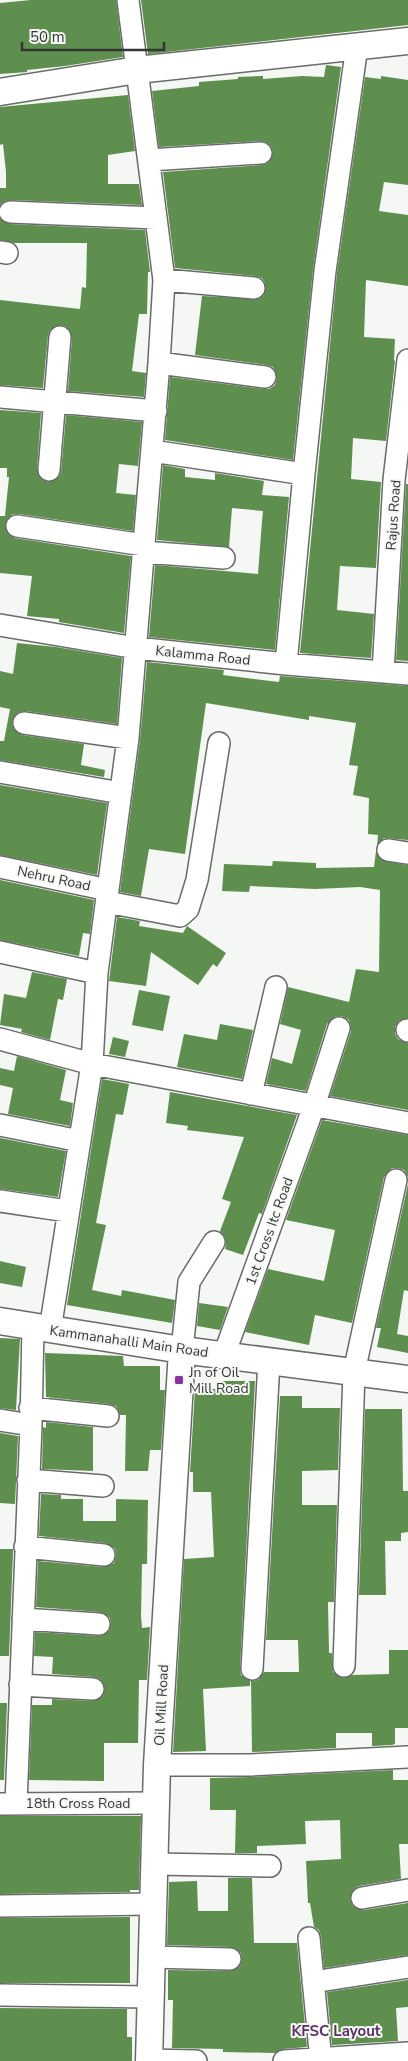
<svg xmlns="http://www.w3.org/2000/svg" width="408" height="2061" viewBox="0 0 408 2061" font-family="'Nunito Sans',sans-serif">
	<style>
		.building { fill: #5e8f4f }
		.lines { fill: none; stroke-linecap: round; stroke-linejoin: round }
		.minor-casing { stroke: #696b68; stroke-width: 24 }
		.tertiary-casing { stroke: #696b68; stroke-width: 29 }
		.minor { stroke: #fff; stroke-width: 21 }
		.tertiary { stroke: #fff; stroke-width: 26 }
		.poi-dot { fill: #8a33a0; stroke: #f4f7f3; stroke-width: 2 }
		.labels { text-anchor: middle; stroke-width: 4; stroke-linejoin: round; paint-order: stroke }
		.street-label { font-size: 14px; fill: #363735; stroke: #f4f7f3 }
		.poi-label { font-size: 14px; fill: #363735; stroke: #f4f7f3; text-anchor: start }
		.neighbourhood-label { font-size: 15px; font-weight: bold; fill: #5a3065; stroke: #f4f7f3 }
	</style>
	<rect width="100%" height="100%" fill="#f4f7f3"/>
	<path class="building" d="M31,0H116L123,57L65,66L27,70V72L0,74V3Z
		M141,0H408V25L148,54Z
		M326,65L341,67L313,270L293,460L165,440L170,377L263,389H269L275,385L277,378L273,367L267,365L195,355L202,296L259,299L264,295L265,283L262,278L255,276L175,268L163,172L262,165L268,163L273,153L271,146L266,142L260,141L159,147L152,91L199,86V82L238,79V77L263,76V79L302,76L324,77Z
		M381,76L408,80V185L384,182L379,211L408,215V286L366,280L364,337L395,339L394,360L395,361L386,441L353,438L351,479L381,482L376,568L340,566L337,610L374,614L371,658L300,653L337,273L365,77L381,79Z
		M128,95L135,151L108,155V184H139L142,205L11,200L5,201L0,205V188H6V172L3,144L0,145V107Z
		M0,219L9,224L145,230L150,272H148L147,314H139L132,371L146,373L144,397L68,391L72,338L67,327L61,325L50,330L48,335L43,388L0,385V300L80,309L82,287L86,288L87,243H15L0,240Z
		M0,410L41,413L37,469L42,480L48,482L59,477L61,472L66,415L142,422L138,466L119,464L116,493L136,495L133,531L19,514H13L8,518L5,525L9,535L15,538L131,556L124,633L59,622V619L27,616L32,576L0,573V516H5L9,477H7V468H0Z
		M163,465L185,469V477L215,480V473L264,481L262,495L289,497L275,650L149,637L155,565L258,574L262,521L263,511L232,508L229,547L157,540Z
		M406,484H408V661L396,660Z
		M17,643L56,647L122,658L117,724L26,711L19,712L12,721L13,728L22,735L84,744L81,765L105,770L104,777L0,760V741H4L10,709L0,707V671L13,674Z
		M147,662L224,670L223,675L279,682L280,676L408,686V840L384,838L377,846L378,835L368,834L369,798L353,795L358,766L349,765L356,723L309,716V720L206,703L185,854L149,849L141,896L120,892L140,740Z
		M0,785L107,803L97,875L0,855Z
		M376,851L381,860L408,865V1018L399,1021L395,1027V1034L398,1039L408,1043V1110L330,1096L351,1031L349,1020L342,1016H336L327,1024L306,1091L266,1084L272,1058L292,1064L301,1030L280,1024L288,987L349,1002L356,969L379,972L380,890L360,887L315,889L250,886L249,892L222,891L224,864L272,866L273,861L316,863V868L374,867Z
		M0,880L94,900L90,934L83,933L79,956L0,940Z
		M117,917L140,921L139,926L183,933L187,926L226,953L217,967L213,964L198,985L151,952L146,986L109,981Z
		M32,972L67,979L63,1000L58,999L50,1040L21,1032L22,1029L0,1025L4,994L26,998Z
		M139,990L170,996L163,1031L132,1025Z
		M220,1024L253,1030L242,1079L177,1067L184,1034L217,1040Z
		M113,1037L129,1041L125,1057L109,1054Z
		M17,1056L66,1070L60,1100L73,1103L70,1126L8,1114L13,1088L0,1085V1068L14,1071Z
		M102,1079L129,1084L123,1115L116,1114L96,1223L106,1225L92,1290L121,1296L122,1290L175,1300L172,1323L67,1305Z
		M170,1092L297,1115L262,1214L259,1213L243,1255L225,1249L226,1243L225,1237L220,1231L231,1202L222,1199L244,1137L187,1130L188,1126L166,1123Z
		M322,1120L408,1135V1177L404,1170L398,1168H392L384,1177L352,1323L315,1315L309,1345L245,1332L268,1269L324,1281L335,1230L286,1220Z
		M0,1138L66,1151L58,1197L0,1189Z
		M408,1184V1291L404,1290L397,1334L408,1336V1353L377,1347L381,1328H376Z
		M0,1261L26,1267L22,1287L0,1283Z
		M199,1303L228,1307L220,1330L197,1326Z
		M0,1338L20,1339L16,1410L0,1408Z
		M45,1353L123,1356L124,1366H160V1390H165L161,1450H150L148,1471H125L126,1415H120L116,1406L109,1404L46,1397Z
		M219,1381H255L240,1668L241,1675L250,1681V1686L203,1689L206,1751L173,1752L184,1559L214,1557L211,1492H193V1472H190L195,1389H219Z
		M280,1396H302V1408H340L338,1470L302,1471V1505H337L334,1602H328L329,1653H332L333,1672L343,1678L352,1675L389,1674V1650H408V1728H395V1744L392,1745L372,1746V1733H336V1748L252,1752L251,1681L258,1680L264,1672H299L298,1640H266Z
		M365,1409H402L403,1491H408V1532L401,1533V1541H385L386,1595H359Z
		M46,1422L93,1427V1471L42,1469L43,1427L46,1428Z
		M0,1433L18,1436L15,1504L0,1503Z
		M41,1494L61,1495V1499H83V1521H116V1499L148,1500L147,1564H142L141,1616L142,1628L150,1627L147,1680H139L138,1743H104V1781L29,1780L32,1705H52V1699L93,1701L103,1696L105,1689L100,1679L94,1677L52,1674L53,1657L34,1656L35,1632L99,1636L109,1631L111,1624L110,1618L100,1612L36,1607L38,1561L103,1567L114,1563L116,1556L115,1549L106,1543L39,1536Z
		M0,1549H13V1552L9,1656H0Z
		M0,1703H7L4,1780H0Z
		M393,1770V1780H408V1844H399L401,1879L359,1886L354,1889L350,1900L353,1906L364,1910L408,1903V1955L324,1968L321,1936L319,1930L314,1927L310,1903H308L306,1861L341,1859L340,1820L305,1821L306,1844L257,1846V1853H235L236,1810H210V1778L251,1777Z
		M0,1816H141L139,1890H130V1892L0,1894Z
		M228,1878H252L254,1943H297L307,2047L283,2049L275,2053L223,2052V2049L172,2048L173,2000H168V1970L230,1971L240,1966L242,1959L241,1953L231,1947L167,1945L169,1882L197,1881L198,1911H228Z
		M130,1917V1983H0V1918Z
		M408,1980V2007L396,2008L398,2041L332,2045L327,1992Z
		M0,2008L127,2009V2037H132V2061H0Z"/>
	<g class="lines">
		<defs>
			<path id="minor" d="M149,160L261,153
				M10,212L156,218
				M0,252L7,253
				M164,280L254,288
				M159,363L265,377
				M0,397L156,411
				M152,451L304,474
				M49,470L60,337
				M17,526L144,545
				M143,552L224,558
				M0,625L136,648L286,664L408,674
				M286,664L304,474L325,271L357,46
				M383,672L394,480L408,360
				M24,723L128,738
				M0,772L121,793
				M388,850L408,853
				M0,867L108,890
				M107,902L180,916L188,909L197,880L219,743
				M0,952L97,973
				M407,1030L408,1031
				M0,1039L92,1064L408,1123
				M251,1094L276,987
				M0,1125L80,1141
				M0,1201L67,1211
				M50,1330L92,1064L97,973L128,738L159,363L164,280L128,0
				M182,1350L189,1282L214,1242
				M224,1355L314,1106L339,1028
				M30,1408L108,1416
				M0,1420L31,1425
				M28,1480L103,1486
				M25,1547L104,1555
				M23,1619L99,1624
				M344,1666L354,1372L396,1180
				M252,1669L269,1361
				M20,1685L93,1689
				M157,1765H250L408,1757
				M0,1804L156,1803
				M16,1804L31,1425L33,1327
				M154,1864L270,1866
				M362,1898L408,1890
				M0,1906L153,1904
				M309,1938L321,2061
				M151,1957L230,1959
				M313,1982L408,1967
				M0,1995L150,1997
				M149,2060L196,2061
				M284,2061L408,2053"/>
			<path id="tertiary" d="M0,92L137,70L408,41
				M0,1321L182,1350L408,1379
				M149,2061L157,1765L182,1350"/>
		</defs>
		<use href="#minor" class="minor-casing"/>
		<use href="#tertiary" class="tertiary-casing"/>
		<use href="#minor" class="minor"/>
		<use href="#tertiary" class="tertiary"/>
	</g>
	<rect class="poi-dot" x="174" y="1375" width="10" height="10" rx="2.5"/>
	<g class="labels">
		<g class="street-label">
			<text transform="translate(393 515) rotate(-86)" y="5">Rajus Road</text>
			<text transform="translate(203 655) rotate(6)" y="5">Kalamma Road</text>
			<text transform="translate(54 878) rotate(12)" y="5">Nehru Road</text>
			<text transform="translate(269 1231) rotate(-70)" y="5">1st Cross Itc Road</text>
			<text transform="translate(129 1341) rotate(8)" y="5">Kammanahalli Main Road</text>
			<text transform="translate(161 1705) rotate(-87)" y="5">Oil Mill Road</text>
			<text x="78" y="1808">18th Cross Road</text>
		</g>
		<g class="poi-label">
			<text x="189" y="1377">Jn of Oil<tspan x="189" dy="16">Mill Road</tspan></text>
		</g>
		<g class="neighbourhood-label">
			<text x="336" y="2036">KFSC Layout</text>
		</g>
	</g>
	<path d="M22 42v8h142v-8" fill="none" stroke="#363735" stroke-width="2.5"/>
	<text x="30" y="42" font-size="15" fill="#363735" stroke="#f4f7f3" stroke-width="4" paint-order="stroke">50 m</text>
</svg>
